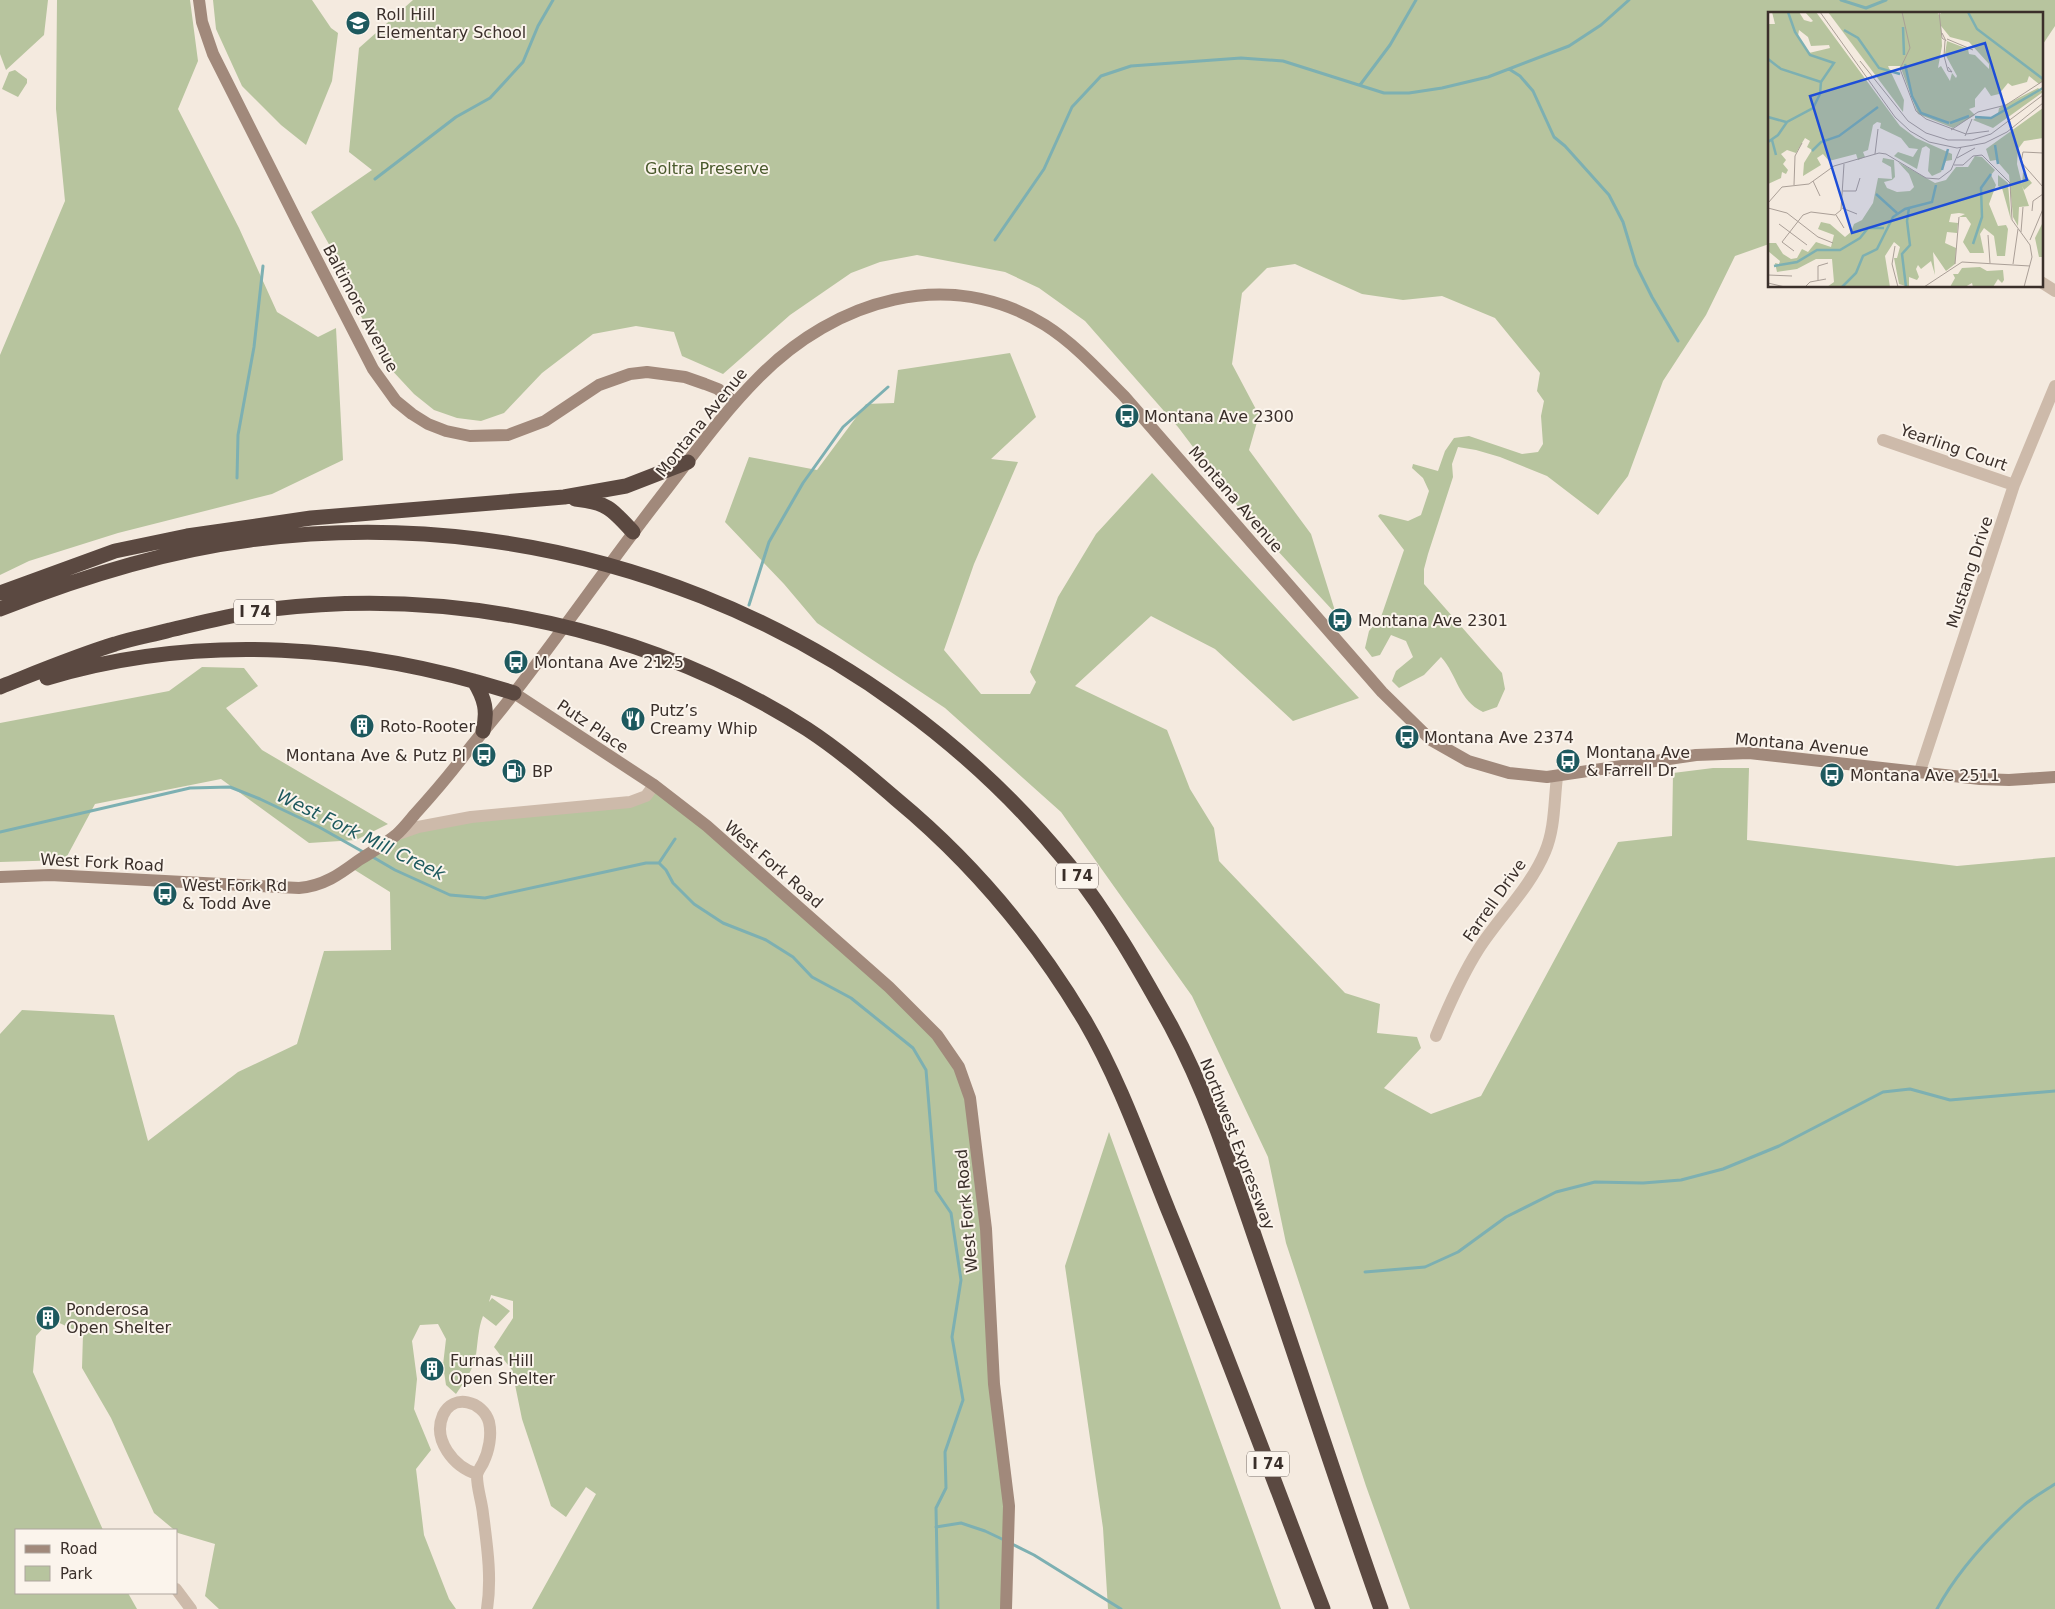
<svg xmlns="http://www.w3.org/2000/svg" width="2055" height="1609" viewBox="0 0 2055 1609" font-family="'DejaVu Sans',sans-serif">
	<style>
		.green { fill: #b7c49e }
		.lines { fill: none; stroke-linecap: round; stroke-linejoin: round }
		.stream { stroke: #7db0b2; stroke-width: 3 }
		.street { stroke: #cdbaaa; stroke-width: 12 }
		.secondary { stroke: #a1897b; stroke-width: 12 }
		.highway { stroke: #5b4941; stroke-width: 15 }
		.labels { text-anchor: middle; stroke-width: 4; stroke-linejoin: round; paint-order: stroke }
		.shield { fill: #fbf4ec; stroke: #746a64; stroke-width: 1 }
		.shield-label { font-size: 15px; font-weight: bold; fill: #3a2f2a }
		.poi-label { font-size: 16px; fill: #3a2f2a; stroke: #fbf4ec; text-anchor: start }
		.park-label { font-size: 16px; fill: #49592c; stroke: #fbf4ec }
		.street-label { font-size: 16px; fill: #3a2f2a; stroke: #fbf4ec }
		.water-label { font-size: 18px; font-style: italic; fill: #1d595e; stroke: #fbf4ec }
		.inset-river { fill: none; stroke: #7db0b2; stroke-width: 2.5 }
		.inset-road { fill: none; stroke: #aa9f97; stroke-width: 1 }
		.view { fill: #1d4ed8; fill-opacity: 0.15; stroke: #1d4ed8; stroke-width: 2.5 }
		.inset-edge { fill: none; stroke: #3a2f2a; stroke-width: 2.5 }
	</style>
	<rect width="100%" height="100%" fill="#f4eadf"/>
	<path class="green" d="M0,0H48L44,35L6,70L0,54Z
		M57,0H190L198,61L178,109L239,228L277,312L318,337L336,328L343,460L272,494L118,533L29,561L0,575V355L65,201L56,109Z
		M213,0H312L331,28L338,33L332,81L306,145L281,125L242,86L216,29Z
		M413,0H2055V26L2041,47V14H1769V244L1735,256L1706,315L1663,381L1628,476L1598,515L1547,476L1500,457L1476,450L1458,447L1452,464L1453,477L1428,554L1424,569V584L1502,673L1505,689L1497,707L1483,712C1458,700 1458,676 1441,657L1424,675L1399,688L1392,681L1396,671L1413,657L1406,641L1391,635L1380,655L1372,657L1365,648L1369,631L1381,617L1404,550L1378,516L1380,514L1408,521L1421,515L1429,491L1423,478L1412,468L1413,464L1438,471L1445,451L1454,438L1469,436L1522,454L1538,452L1543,444L1541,416L1544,401L1537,391L1540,373L1495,318L1442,296L1403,300L1362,294L1295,264L1267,268L1242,293L1232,364L1259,415L1249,450L1311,534L1336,614L1242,512L1178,427L1085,321L1039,288L1005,272L917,255L880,262L851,273L790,315L723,374L682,356L674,332L636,326L593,334L542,373L504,413L481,421L457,418L434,410L414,394L388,366L361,316L331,248L311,212L372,170L349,152L359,48Z
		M15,70L27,79V83L18,97L2,89L9,72Z
		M1010,353L1036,417L991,459L1018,462L974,564L944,650L981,694H1030L1036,682L1030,672L1058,597L1096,534L1152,473L1359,698L1293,721L1215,649L1151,616L1075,686L1167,730L1190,789L1214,828L1219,861L1345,993L1380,1004L1377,1033L1417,1037L1421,1048L1384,1088L1431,1114L1481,1096L1618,842L1672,836L1673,773L1713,768H1749L1747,840L1957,866L2055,857V1609H1410L1366,1486L1286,1243L1268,1157L1192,996L1061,812L945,708L817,623L784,584L725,522L749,457L817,470L866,404L894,403L898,370Z
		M202,667L244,668L258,686L226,708L262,750L388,824L356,840L309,843L221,779L95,804L65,860L0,862V723L169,691Z
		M654,785L937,1035L966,1085L1006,1480V1609H532L596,1494L586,1487L566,1517L551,1506L522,1419L512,1370L494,1347L513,1318V1301L491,1295L489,1302L492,1298L510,1311L496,1326L483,1316C478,1329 478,1341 476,1355C474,1369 464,1382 456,1394L446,1385L443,1365L446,1339L438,1324L420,1325L412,1341L417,1379L414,1409L431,1450L416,1469L424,1535L449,1599L456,1609H219L205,1596L215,1544L178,1533L154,1513L111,1418L82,1368L83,1334L51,1319L36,1336L33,1372L103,1530H16V1593H128L137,1609H0V1034L22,1010L114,1015L148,1141L238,1072L297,1044L324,951L391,950L390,892L350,867L418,827L630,802Z
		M1109,1132L1281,1609H1108L1103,1528L1065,1266Z"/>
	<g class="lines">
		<path class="stream" d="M1841,0L1866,8L1886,0
			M1509,69L1520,76L1533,91L1554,137L1565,146L1609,195L1623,222L1636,265L1652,297L1678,341
			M1360,85L1390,45L1416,0
			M375,179L456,117L490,98L523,62L538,26L553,0
			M995,240L1044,169L1072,107L1101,76L1131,66L1241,58L1283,61L1384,93H1409L1442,88L1488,77L1569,46L1601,25L1629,0
			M237,478L238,435L254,347L263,266
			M749,605L769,542L803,483L843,427L888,387
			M0,832L190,788L230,787L260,799L319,827L365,853
			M371,856L395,870L450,895L485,898L646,863H659L666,870L673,883L694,904L723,923L766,940L793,957L812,977L851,998L913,1048L926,1070L936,1191L951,1213L961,1280L952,1337L963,1400L945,1452L946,1488L936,1508L938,1609
			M659,863L675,839
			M1365,1272L1425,1267L1458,1252L1506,1217L1556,1192L1595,1182L1643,1183L1681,1180L1723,1169L1779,1146L1883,1092L1910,1089L1950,1100L2055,1091
			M936,1527L961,1523L985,1531L1004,1540
			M1012,1544L1034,1555L1121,1609
			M1937,1609C1957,1572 1992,1534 2023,1506C2033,1497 2045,1491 2055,1484"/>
		<path class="street" d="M2041,282L2055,291
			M1883,440L2014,485
			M1920,771L2014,485L2055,386
			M398,834L418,827L471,817L630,802L646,796L654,785
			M1436,1036C1448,1007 1461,977 1478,950C1499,917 1530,888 1545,852C1555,829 1554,801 1557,777
			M477,1474C454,1467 432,1440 443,1415C453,1393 483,1401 489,1422C492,1435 489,1451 483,1463C481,1467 477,1472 477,1476C477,1489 482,1502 483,1514C487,1545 492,1578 487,1609
			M176,1589L191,1609"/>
		<path class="secondary" d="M199,0L202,22L213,54L298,223L373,369L396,401L412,414L428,424L446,431L470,436L508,435L545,421L599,385L630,374L647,372L685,377L705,384L718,389L735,403
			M514,693L654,785L707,826L889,987L937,1035L959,1067L970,1098L986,1229L994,1384L1009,1506L1006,1609
			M0,877L50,875L299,888C324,886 340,874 359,860C372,852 385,844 396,835C403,829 409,821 415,814C434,793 452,772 469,749C484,730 500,712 515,692C564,629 610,562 659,499C691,458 722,414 759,377C835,300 948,265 1045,325C1075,344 1099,371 1124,396L1382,692L1431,740L1468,761L1509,773L1547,777L1696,755L1749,753L1980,779L2009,780L2055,777"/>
		<path class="highway" d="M575,499C607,502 613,510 633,532
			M0,593L115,551L187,536L311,518L564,497L626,486L688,462
			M0,609C81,577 164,551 250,540C560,499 872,623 1069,865C1109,915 1140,970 1171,1026C1210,1099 1235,1180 1262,1258C1302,1375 1340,1493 1381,1609
			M47,678C200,632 364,645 514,693
			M474,681C485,699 488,711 483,731
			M0,687C38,672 76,656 115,644C133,638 152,635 170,630C204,622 238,613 272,609C457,587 650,629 807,729C839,750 867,774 896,799C972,862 1035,937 1085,1021C1120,1081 1143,1148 1169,1212C1223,1343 1272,1476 1323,1609"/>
	</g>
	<defs>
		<symbol id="school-disc" viewBox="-11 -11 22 22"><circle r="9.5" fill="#1d595e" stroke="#fbf4ec"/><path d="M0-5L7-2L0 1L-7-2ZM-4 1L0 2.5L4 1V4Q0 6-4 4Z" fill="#fff"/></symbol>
		<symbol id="bus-disc" viewBox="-11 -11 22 22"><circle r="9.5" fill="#1d595e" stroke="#fbf4ec"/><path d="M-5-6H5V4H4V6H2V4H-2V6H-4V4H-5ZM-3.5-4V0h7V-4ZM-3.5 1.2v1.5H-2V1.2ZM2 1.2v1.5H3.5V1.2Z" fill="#fff"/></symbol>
		<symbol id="restaurant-disc" viewBox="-11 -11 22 22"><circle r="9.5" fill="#1d595e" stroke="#fbf4ec"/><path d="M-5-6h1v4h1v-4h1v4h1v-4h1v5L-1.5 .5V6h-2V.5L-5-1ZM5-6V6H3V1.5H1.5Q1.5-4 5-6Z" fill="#fff"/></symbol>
		<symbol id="building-disc" viewBox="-11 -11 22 22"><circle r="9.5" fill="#1d595e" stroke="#fbf4ec"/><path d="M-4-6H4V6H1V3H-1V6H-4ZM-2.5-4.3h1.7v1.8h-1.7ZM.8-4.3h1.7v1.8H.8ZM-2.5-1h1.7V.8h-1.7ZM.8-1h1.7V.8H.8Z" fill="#fff"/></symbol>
		<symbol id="fuel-disc" viewBox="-11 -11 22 22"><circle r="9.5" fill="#1d595e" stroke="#fbf4ec"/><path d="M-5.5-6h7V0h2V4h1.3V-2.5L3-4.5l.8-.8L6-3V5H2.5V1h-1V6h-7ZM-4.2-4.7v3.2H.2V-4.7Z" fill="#fff"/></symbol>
	</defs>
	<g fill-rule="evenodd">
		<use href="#school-disc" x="344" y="9" width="28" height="28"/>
		<use href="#bus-disc" x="1113" y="402" width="28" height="28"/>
		<use href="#bus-disc" x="1326" y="606" width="28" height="28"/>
		<use href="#bus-disc" x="502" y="648" width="28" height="28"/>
		<use href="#restaurant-disc" x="619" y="705" width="28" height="28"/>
		<use href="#building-disc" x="348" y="712" width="28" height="28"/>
		<use href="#bus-disc" x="1393" y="723" width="28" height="28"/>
		<use href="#bus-disc" x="470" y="741" width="28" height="28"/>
		<use href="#bus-disc" x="1554" y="747" width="28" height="28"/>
		<use href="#fuel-disc" x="500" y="757" width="28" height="28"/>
		<use href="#bus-disc" x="1818" y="761" width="28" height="28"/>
		<use href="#bus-disc" x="151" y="880" width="28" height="28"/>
		<use href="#building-disc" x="34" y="1304" width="28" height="28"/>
		<use href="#building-disc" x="418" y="1355" width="28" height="28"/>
	</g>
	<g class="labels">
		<g class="shield">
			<rect x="234" y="599.5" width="42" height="25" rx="4"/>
			<rect x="1056" y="863.5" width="42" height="25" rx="4"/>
			<rect x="1247" y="1451.5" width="42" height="25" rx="4"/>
		</g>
		<g class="shield-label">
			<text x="255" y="617">I 74</text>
			<text x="1077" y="881">I 74</text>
			<text x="1268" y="1469">I 74</text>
		</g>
		<g class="poi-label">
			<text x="376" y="20">Roll Hill<tspan x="376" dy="18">Elementary School</tspan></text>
			<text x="1144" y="422">Montana Ave 2300</text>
			<text x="1358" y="626">Montana Ave 2301</text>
			<text x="534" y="668">Montana Ave 2125</text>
			<text x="650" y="716">Putz’s<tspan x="650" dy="18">Creamy Whip</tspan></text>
			<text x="380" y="732">Roto-Rooter</text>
			<text x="1424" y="743">Montana Ave 2374</text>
			<text x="1586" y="758">Montana Ave<tspan x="1586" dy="18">&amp; Farrell Dr</tspan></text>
			<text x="466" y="761" text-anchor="end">Montana Ave &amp; Putz Pl</text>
			<text x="532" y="777">BP</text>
			<text x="1850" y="781">Montana Ave 2511</text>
			<text x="182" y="891">West Fork Rd<tspan x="182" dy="18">&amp; Todd Ave</tspan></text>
			<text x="66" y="1315">Ponderosa<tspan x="66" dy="18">Open Shelter</tspan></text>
			<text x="450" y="1366">Furnas Hill<tspan x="450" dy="18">Open Shelter</tspan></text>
		</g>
		<g class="park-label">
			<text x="707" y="174">Goltra Preserve</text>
		</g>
		<g class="street-label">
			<text transform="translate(361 308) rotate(62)" y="6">Baltimore Avenue</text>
			<text transform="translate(701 422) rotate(-51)" y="6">Montana Avenue</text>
			<text transform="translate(1954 447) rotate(19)" y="6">Yearling Court</text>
			<text transform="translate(1236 499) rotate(49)" y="6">Montana Avenue</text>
			<text transform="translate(1969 572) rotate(-72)" y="6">Mustang Drive</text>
			<text transform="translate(593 726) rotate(34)" y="6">Putz Place</text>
			<text transform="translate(1802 744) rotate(5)" y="6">Montana Avenue</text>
			<text transform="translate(102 862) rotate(3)" y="6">West Fork Road</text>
			<text transform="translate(774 864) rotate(41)" y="6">West Fork Road</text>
			<text transform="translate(1494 900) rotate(-55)" y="6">Farrell Drive</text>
			<text transform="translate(1238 1144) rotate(69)" y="6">Northwest Expressway</text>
			<text transform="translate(966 1211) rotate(-95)" y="6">West Fork Road</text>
		</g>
		<g class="water-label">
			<text transform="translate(361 835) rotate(26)" y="6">West Fork Mill Creek</text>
		</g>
	</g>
	<g transform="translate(1768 12)">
		<rect width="275" height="275" fill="#f4eadf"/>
		<path d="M4,0H31L36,8L43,10L45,9L37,0H48L132,114L148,126L184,142V148L178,149L173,160L164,164L160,159L162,137L158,134L154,136L149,157L126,144L130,140L145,145L150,137L141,136L133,126L112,116L113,111L109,110L105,113L100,138L95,140L97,145L90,148L88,142L61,149L55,142L49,146L53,153L35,164L36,151L44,138L39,135L42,129L37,126L28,141L19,138L13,142L18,148L15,152L20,158L18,162L14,160L13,166L0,172V12H7ZM31,18L40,25L43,34L61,33L62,36L41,41L30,24ZM60,0H169L171,3L174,0H275V69L271,72L261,64L259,70L244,74L240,71L231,82L223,84L217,75L207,87V95L201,97L207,103L185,116L150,102L132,54H120L136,88L135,100ZM173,14L182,25L201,30L221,52V57L207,43L201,42L200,37L179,29L177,42L189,64L188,66L184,61L182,69L173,54L170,56L174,34ZM270,76L275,80L225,116L205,108L211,104L220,107L230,102L231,96ZM275,96V126L256,129L250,137L249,152L254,172L255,160L264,171L256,178L254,174L261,194L251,195L250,214L245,205L241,163L228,148L222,149L218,137ZM207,144L214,145L227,158L223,163L228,173L221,192L230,214L238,213L240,217L237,244H229L226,224L216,216L212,222L216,241H202L195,230L203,212L198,205H191L197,202L191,201L183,202L181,210L190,211L189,221L179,220L177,231L188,236L187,252L178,259L165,240L167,263L163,249L153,257L150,253L148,257L151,265L149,268L141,265V275L131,272L126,246H129L132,235L126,230L117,244L122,275H59L66,270L64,247H48L29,257L9,260L7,251L11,252L12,249L0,239V231H8L15,242L23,247L29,246L34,237L40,240L48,230L63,235L66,223L50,217L53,210L62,212L77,225L83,220L86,212L94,208L105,191L110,166L124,167L123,155L114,150L115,146L126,148L127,165L124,168L116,170L119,176L129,180L142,179L146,175L141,162L130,150L167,171L178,168L188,155H200ZM230,163L240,171L243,208L234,176L230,174ZM275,210V245H271L267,226ZM212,255L219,259L235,258L236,268L234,271L230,267L225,275H205L204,271L197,275H182L187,266L185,262H190L194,256Z" fill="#b7c49e" fill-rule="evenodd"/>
		<path class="inset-river" d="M200,0L209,17L275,67M135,15L136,43M76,18L90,26L111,56L132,62M0,47L13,57L53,70M137,52L144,84L153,101L181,111M0,105L18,110M207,105L223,106L275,76M182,111L201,104M4,128L8,143M0,130L10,123L19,110L45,96L52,82L53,70L66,51L42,43L27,20L20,0M227,133L230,152M44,139L53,130L71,124L110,95M174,158L180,137M108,182L129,201M205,232L214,205L213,176L223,162M6,254L29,250L49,238H72L92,226L100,216H116M74,275L88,261L95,244L109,237L125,205L137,197L164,190L168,173M138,275L134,242L142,233L139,209L141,196"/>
		<path class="inset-road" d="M52,0L127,105L142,119L161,130L189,136L217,131L239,120L275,91M134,0L142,36L132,57L148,99L158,107L198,122M171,0L174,26L178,29L174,21M179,27L205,38M177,29L176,44L180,59L184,60L180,55M92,49L140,109L158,121L180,128H204L223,122L275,83M183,118L210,100L238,93L275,69M198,122L221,119M197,124L204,107M275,141L255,140L253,150L275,175M107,142L110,117M189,146L207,136M186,153H195L205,144L214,143L242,171L244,208L262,233L264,245L256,275M45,169L52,184M26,173L27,144L34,131M75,179H88L92,166M0,191L14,175L41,172L66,154L111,141L118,142L158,166L171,167L183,158L193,135M0,196L19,201L50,225L65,231M74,196L89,202M264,199L265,189L275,182M68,203L76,216M11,212L39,233M253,220L255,195M220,223L222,251M262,228L275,197M127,234L124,252L130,275M26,239L14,230L35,203L43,200L67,203L73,198L76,152M187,252L191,205M245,252L250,217M0,263L24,264M50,268V254L60,251M0,271L17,275M37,275L42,270L58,267M156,275L194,250L262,254"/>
		<path class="view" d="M217,31L259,168L84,221L42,84Z"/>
		<rect width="275" height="275" class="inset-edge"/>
	</g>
	<rect x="15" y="1529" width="162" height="65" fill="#fbf4ec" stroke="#aea59e"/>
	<rect x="25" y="1545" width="25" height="8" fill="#a1897b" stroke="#aea59e"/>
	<text x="60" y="1554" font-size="15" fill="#3a2f2a">Road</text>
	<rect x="25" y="1566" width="25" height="15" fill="#b7c49e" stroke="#aea59e"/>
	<text x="60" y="1579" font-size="15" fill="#3a2f2a">Park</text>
</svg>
